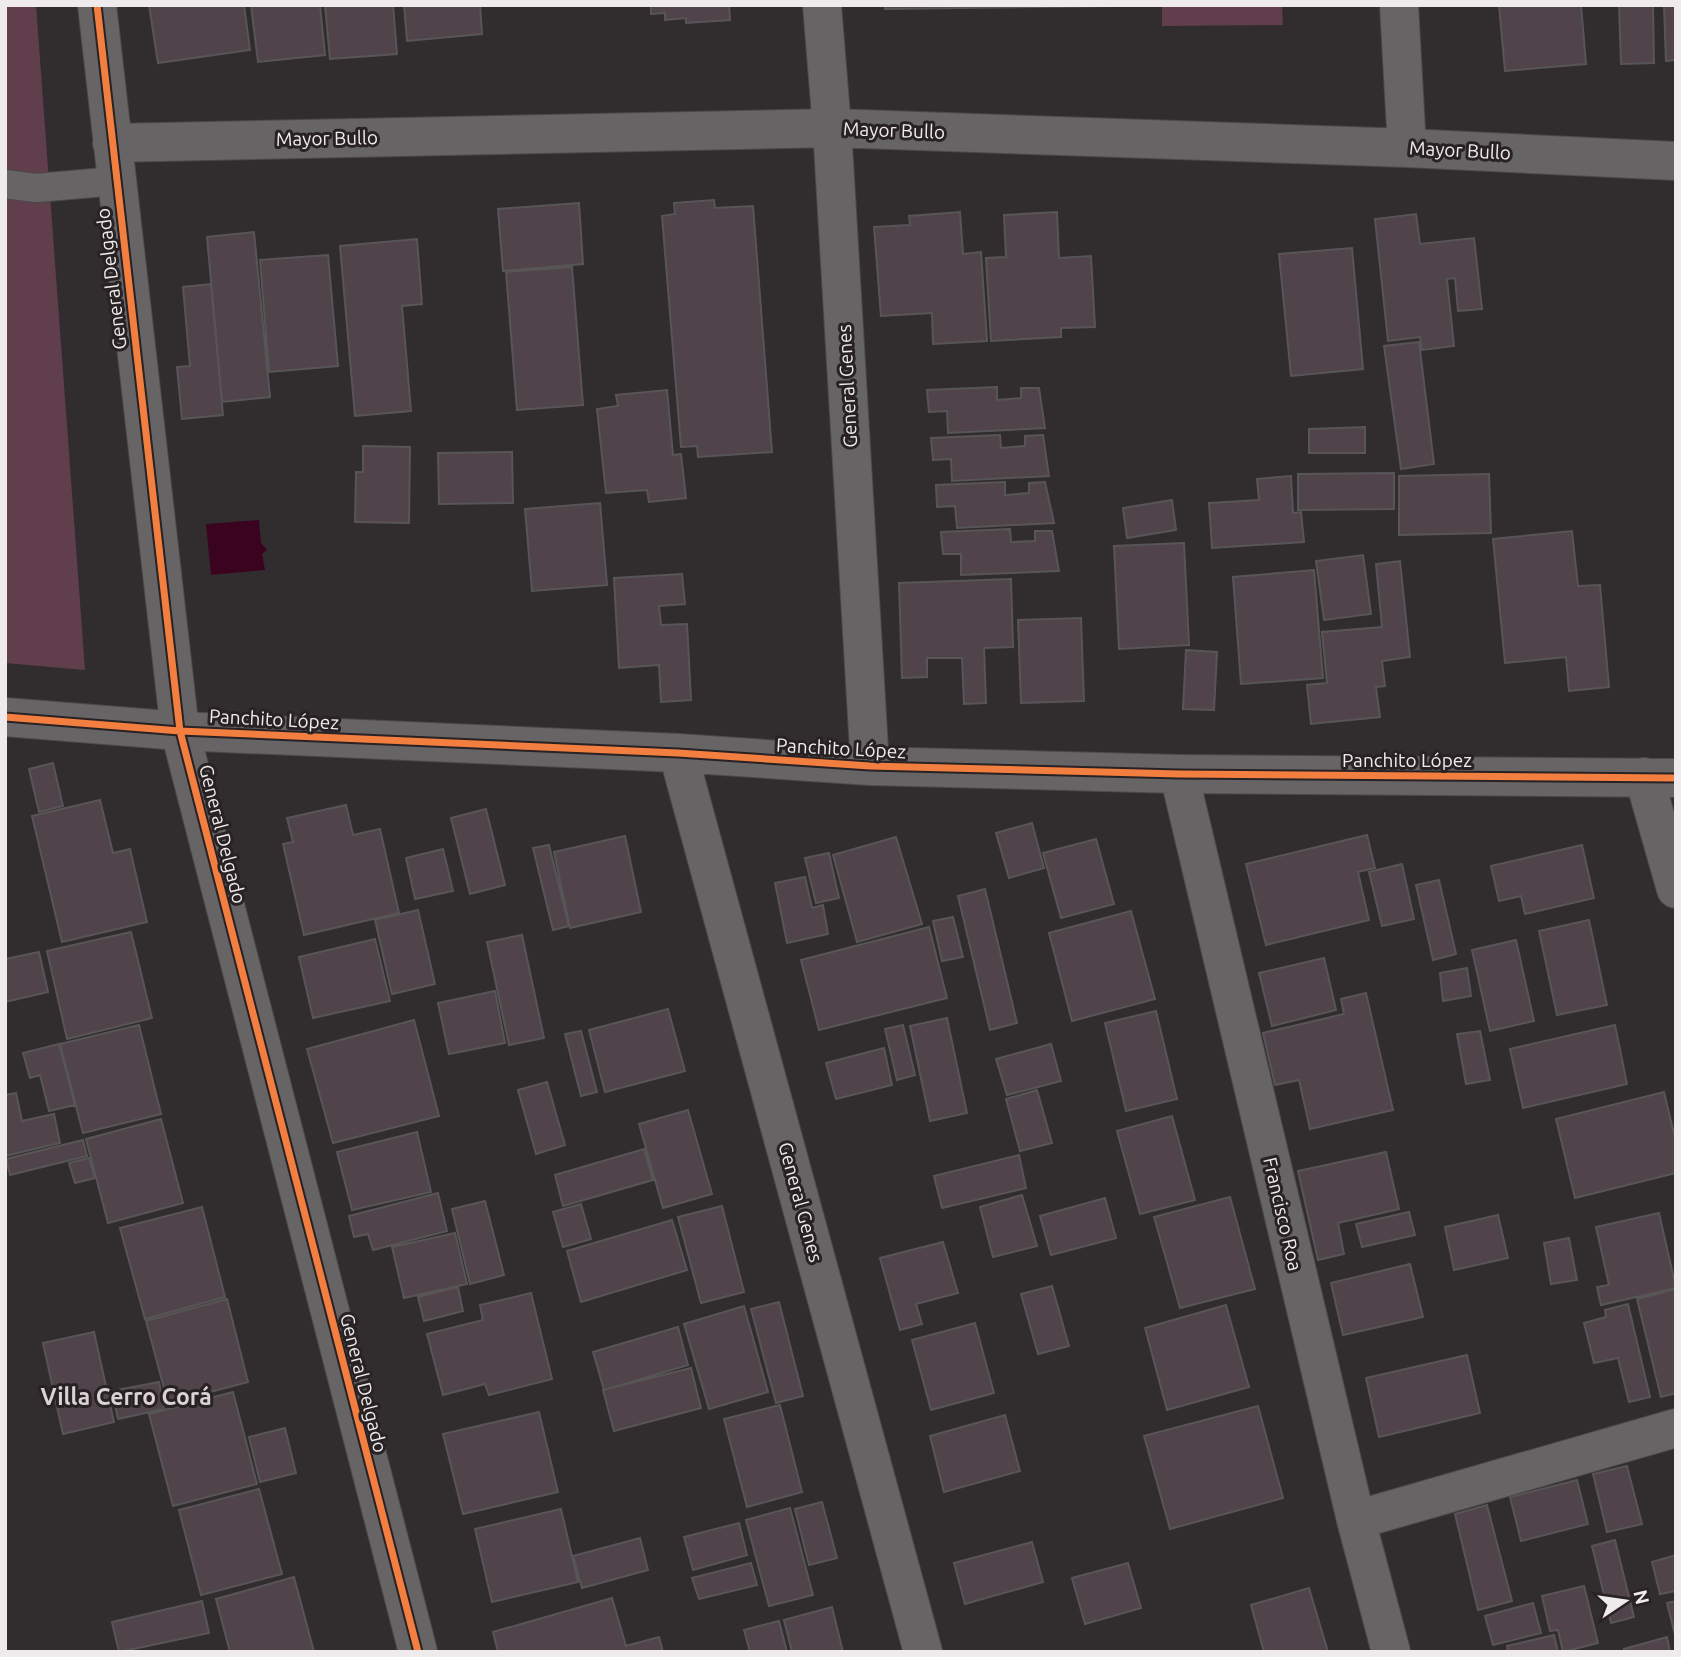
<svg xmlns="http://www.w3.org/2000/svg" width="1681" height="1657" viewBox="0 0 1681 1657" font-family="Ubuntu,sans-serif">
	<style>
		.green { fill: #613e4c }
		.water { fill: #3a0420 }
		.building { fill: #504349; stroke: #585557; stroke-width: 2 }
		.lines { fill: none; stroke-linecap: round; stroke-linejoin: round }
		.lane-casing { stroke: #4c494b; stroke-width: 30 }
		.street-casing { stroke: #4c494b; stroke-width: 40 }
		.lane { stroke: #676466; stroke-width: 28 }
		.street { stroke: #676466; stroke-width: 38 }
		.cycleway-casing { stroke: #282224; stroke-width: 11 }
		.cycleway { stroke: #f27e40; stroke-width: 7 }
		.labels { text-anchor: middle; stroke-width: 6; stroke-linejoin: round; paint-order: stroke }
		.street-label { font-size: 19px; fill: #efebed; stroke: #282224 }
		.quarter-label { font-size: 23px; font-weight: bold; fill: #dad2d4; stroke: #282224 }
	</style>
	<rect width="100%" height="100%" fill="#312d2f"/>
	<path class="green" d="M5,5H36L85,670L5,663Z
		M1162,5H1282L1283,25L1162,26Z"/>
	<path class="water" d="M259,520L261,543L267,550L262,554L265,570L211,575L206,524Z"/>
	<path class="building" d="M149,5H244L250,50L158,63Z
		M251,5H320L325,55L258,62Z
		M325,5H393L397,54L330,59Z
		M404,5H480L482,34L407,41Z
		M651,5H729L730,20L686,23V18L665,20V13L651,14Z
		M885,5H1114V6L885,9Z
		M1499,5H1581L1586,64L1505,71Z
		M1619,5H1653L1654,63L1621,64Z
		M1664,5H1676V60L1666,61Z
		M714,200L715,208L753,206L772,452L698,457L697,446L681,447L662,216L675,214L674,203Z
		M579,203L583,264L503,271L498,209Z
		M960,212L963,254L981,252L987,341L933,344L932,313L881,316L874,227L910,225L909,216Z
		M1057,212L1059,258L1091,256L1095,327L1061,328V337L991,341L986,258L1006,257L1004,215Z
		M1416,214L1420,244L1474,238L1482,309L1458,311L1455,278L1447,279L1454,346L1422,350L1420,337L1388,341L1375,219Z
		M254,232L270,397L222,402L207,237Z
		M417,239L422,304L402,306L411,411L355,416L340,246Z
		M1352,248L1363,369L1291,376L1279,254Z
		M328,255L338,366L269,372L260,260Z
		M572,267L583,405L517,410L506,272Z
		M211,284L223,415L182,419L177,367L190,366L183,287Z
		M1419,342L1434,464L1401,469L1384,346Z
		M997,387V400L1021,398V388H1039L1045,428L948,433L947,411L929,412L927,390Z
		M667,390L673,455L681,454L686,498L649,502L647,490L606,493L597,409L618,406L616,395Z
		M1365,427V453H1309V429Z
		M1000,435L1001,448L1025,446V436L1043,435L1049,476L952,481L951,459L933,460L931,438Z
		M363,446L410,447L409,523L355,522L356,472H363Z
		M512,452L513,503L439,504L438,453Z
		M1394,473V509L1298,510V474Z
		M1489,474L1491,533L1399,535V476Z
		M1291,476L1293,513L1301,512L1304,542L1212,548L1209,503L1259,500L1257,479Z
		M1005,482V495L1029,493V483L1045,482L1054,523L957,528L955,506L937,507L936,485Z
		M1172,500L1176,530L1127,538L1123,508Z
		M600,503L607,585L532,591L525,509Z
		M1010,529L1011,542L1035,541V531H1052L1059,571L961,575V554H943L941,532Z
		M1572,531L1578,586L1600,585L1609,687L1569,691L1566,657L1505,663L1493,539Z
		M1184,543L1189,645L1119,649L1114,546Z
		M1363,555L1371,614L1324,620L1316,561Z
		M1400,561L1410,657L1382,661L1385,686L1376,687L1380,717L1311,724L1307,685L1327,683L1322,632L1382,627L1376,564Z
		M1314,570L1323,678L1241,684L1233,577Z
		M682,574L685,604L659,606L661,625L687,624L691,700L661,702L659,665L619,668L614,578Z
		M1011,579L1013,647L984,648L986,703L964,704L962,658H927V677L902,678L899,583Z
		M1081,618L1084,701L1021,703L1018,620Z
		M1186,650L1217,652L1214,710L1183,709Z
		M53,763L63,806L39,812L29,769Z
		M100,800L113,853L130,849L147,922L62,942L32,816Z
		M346,805L353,835L380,829L399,913L304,935L283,844L293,842L287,818Z
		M486,809L505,885L470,894L451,818Z
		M1032,823L1044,868L1009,878L996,833Z
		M1367,835L1375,868L1358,872L1369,920L1266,945L1246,864Z
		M625,836L641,912L570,928L554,852Z
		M896,837L922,924L857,942L833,855Z
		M1096,839L1114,904L1061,918L1043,853Z
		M549,845L569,926L553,930L533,848Z
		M1582,845L1594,898L1525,914L1521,896L1499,901L1491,866Z
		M443,849L453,891L415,899L406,858Z
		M829,853L839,898L816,903L805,858Z
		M1402,864L1414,919L1382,926L1369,872Z
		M805,877L812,908L823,905L828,934L787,943L775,883Z
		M1439,880L1456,954L1433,960L1416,885Z
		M985,889L1017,1023L990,1030L958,896Z
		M418,910L435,984L392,994L375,920Z
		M1131,911L1155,999L1072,1021L1049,933Z
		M953,917L963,957L942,961L933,921Z
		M1589,920L1607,1005L1557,1015L1539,931Z
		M929,927L947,998L819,1030L801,960Z
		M131,932L152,1018L67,1039L47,951Z
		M522,935L544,1038L509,1045L487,942Z
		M375,939L390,1001L313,1018L299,957Z
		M1516,940L1534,1021L1490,1031L1472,950Z
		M39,952L48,992L5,1002V959Z
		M1324,958L1336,1010L1272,1026L1259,973Z
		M1467,968L1471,996L1443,1001L1440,973Z
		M495,991L505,1043L449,1054L438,1003Z
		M1366,993L1393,1110L1310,1129L1299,1080L1275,1085L1263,1033L1344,1014L1341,999Z
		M668,1009L685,1071L605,1092L589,1030Z
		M1156,1011L1177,1099L1126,1111L1105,1023Z
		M947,1018L967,1113L930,1121L910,1026Z
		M414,1020L439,1116L333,1143L307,1049Z
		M139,1025L161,1114L83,1133L60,1044Z
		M903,1025L915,1075L897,1080L885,1029Z
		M1615,1025L1627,1084L1523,1108L1510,1049Z
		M581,1031L597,1092L581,1096L565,1034Z
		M1480,1031L1490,1080L1466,1084L1457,1034Z
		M59,1044L75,1105L49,1111L40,1075L30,1078L23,1053Z
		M1051,1044L1061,1081L1007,1095L996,1059Z
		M884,1048L892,1085L836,1099L826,1063Z
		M547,1082L565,1145L536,1154L518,1090Z
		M1037,1090L1052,1143L1020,1151L1006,1099Z
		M1664,1092L1676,1142V1173L1575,1198L1556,1119Z
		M16,1093L22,1121L54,1114L60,1143L5,1156V1095Z
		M688,1110L712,1194L663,1208L639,1124Z
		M1172,1116L1195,1200L1140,1214L1117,1131Z
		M161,1119L183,1203L108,1223L86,1139Z
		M417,1132L431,1192L352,1210L337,1152Z
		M83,1140L87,1156L10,1175L6,1159Z
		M644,1149L653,1180L563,1206L555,1175Z
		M1386,1152L1399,1209L1338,1223L1344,1254L1318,1260L1298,1171Z
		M1019,1155L1026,1188L942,1208L934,1176Z
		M89,1158L95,1178L75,1183L69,1163Z
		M438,1193L447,1231L373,1250L368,1234L354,1237L349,1216Z
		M1022,1195L1037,1246L993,1257L980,1207Z
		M1230,1197L1255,1289L1180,1308L1154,1217Z
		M1105,1198L1116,1238L1051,1255L1040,1216Z
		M485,1201L504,1275L470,1284L452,1209Z
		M581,1204L591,1239L563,1247L553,1212Z
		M722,1206L744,1292L701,1303L678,1217Z
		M202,1207L225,1297L145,1319L120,1228Z
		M1409,1212L1415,1235L1362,1247L1356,1224Z
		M1659,1213L1676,1288L1601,1305L1597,1287L1609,1285L1596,1227Z
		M1498,1215L1508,1258L1454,1270L1445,1227Z
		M672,1220L687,1270L581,1302L567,1251Z
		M455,1233L467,1284L404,1298L392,1247Z
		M1569,1238L1577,1280L1551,1284L1544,1243Z
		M943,1242L958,1293L916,1304L922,1324L900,1330L880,1258Z
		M1410,1264L1423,1317L1343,1335L1331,1283Z
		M1052,1286L1069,1346L1038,1354L1021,1294Z
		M458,1287L463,1311L424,1321L418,1297Z
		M1676,1289V1393L1661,1397L1637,1299Z
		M531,1293L552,1379L489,1395L485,1384L443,1395L427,1334L483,1320L480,1305Z
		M227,1299L248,1382L168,1403L146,1321Z
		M779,1302L803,1396L776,1403L751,1309Z
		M1628,1304L1650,1397L1629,1402L1618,1358L1594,1363L1584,1323L1606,1317L1605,1310Z
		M1226,1305L1249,1387L1167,1410L1145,1328Z
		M744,1306L768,1392L709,1409L684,1324Z
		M975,1323L994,1393L931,1410L912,1340Z
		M678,1327L688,1365L604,1390L593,1352Z
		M94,1332L114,1422L63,1434L43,1343Z
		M1467,1355L1480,1413L1379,1437L1366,1378Z
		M691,1368L701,1408L614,1431L603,1390Z
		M159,1382L164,1409L118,1419L112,1391Z
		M233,1392L257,1484L173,1506L149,1414Z
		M780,1405L802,1492L747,1507L724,1419Z
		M1258,1406L1283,1498L1170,1529L1144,1436Z
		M539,1412L558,1492L463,1514L443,1434Z
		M1005,1415L1020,1471L944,1492L930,1436Z
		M285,1428L296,1473L260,1482L249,1437Z
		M1627,1466L1642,1524L1607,1532L1593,1474Z
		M1577,1480L1588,1524L1521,1541L1510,1497Z
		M259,1489L282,1574L201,1595L179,1510Z
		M822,1502L837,1558L809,1565L795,1509Z
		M1487,1505L1512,1601L1478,1610L1455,1514Z
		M790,1508L813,1595L769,1606L746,1520Z
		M561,1509L578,1582L492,1602L475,1529Z
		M739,1523L747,1555L693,1570L684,1537Z
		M640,1538L648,1570L582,1588L573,1556Z
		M1615,1540L1634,1617L1611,1623L1592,1546Z
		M1032,1542L1043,1582L965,1604L954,1563Z
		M1676,1555V1591L1660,1594L1652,1562Z
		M751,1563L757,1585L699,1599L692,1578Z
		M1128,1563L1141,1608L1085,1624L1072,1578Z
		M294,1577L314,1652H230L216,1599Z
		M1584,1586L1598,1643L1563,1652L1558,1630L1550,1631L1542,1596Z
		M1309,1588L1328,1652H1264L1251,1605Z
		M612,1598L626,1646L659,1637L663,1652H498L493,1632Z
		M202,1601L209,1633L119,1652L112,1622Z
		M1676,1601V1639L1667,1603Z
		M1533,1603L1541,1633L1493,1645L1485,1616Z
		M832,1607L843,1652H792L784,1620Z
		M779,1621L787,1652H750L744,1630Z
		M1554,1635L1558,1652H1508L1507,1646Z
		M1667,1637L1670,1652H1625L1624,1649Z"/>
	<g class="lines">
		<defs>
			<path id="lane" d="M5,184L36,188L116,181"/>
			<path id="street" d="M97,5L180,731L418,1652
				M822,5L832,128L870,766
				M1399,5L1407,148
				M112,143L832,128L1407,148L1676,161
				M5,717L180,731L678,753L870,766L1179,774L1676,778
				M678,753L923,1652
				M1179,774L1356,1520L1391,1652
				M1644,777L1676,889
				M1356,1520L1676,1428"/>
		</defs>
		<use href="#lane" class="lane-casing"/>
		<use href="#street" class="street-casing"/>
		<use href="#lane" class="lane"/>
		<use href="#street" class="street"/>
		<defs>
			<path id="cycleway" d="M97,5L180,731L418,1652
				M5,717L180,731L678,753L870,766L1179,774L1676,778"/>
		</defs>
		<use href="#cycleway" class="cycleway-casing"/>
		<use href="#cycleway" class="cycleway"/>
	</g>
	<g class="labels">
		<g class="street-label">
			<text transform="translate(894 130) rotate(2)" y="7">Mayor Bullo</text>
			<text transform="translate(327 138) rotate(-1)" y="7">Mayor Bullo</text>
			<text transform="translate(1460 150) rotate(3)" y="7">Mayor Bullo</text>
			<text transform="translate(111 279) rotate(-97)" y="7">General Delgado</text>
			<text transform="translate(847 386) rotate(-93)" y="7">General Genes</text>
			<text transform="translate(274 719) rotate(3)" y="7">Panchito López</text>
			<text transform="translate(841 748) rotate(3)" y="7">Panchito López</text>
			<text x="1407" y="767">Panchito López</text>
			<text transform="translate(223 834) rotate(76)" y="7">General Delgado</text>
			<text transform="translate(801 1202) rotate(75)" y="7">General Genes</text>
			<text transform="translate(1283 1214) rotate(77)" y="7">Francisco Roa</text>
			<text transform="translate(364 1383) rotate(76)" y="7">General Delgado</text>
		</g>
		<g class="quarter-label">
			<text x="126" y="1405">Villa Cerro Corá</text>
		</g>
	</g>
	<rect width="1681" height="1657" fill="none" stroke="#efebed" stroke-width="14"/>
	<g transform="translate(1625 1601) rotate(77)" stroke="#282224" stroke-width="5" paint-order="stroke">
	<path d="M0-5L12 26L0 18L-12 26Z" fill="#efebed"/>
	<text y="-10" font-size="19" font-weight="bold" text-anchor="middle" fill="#efebed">N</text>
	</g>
</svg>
